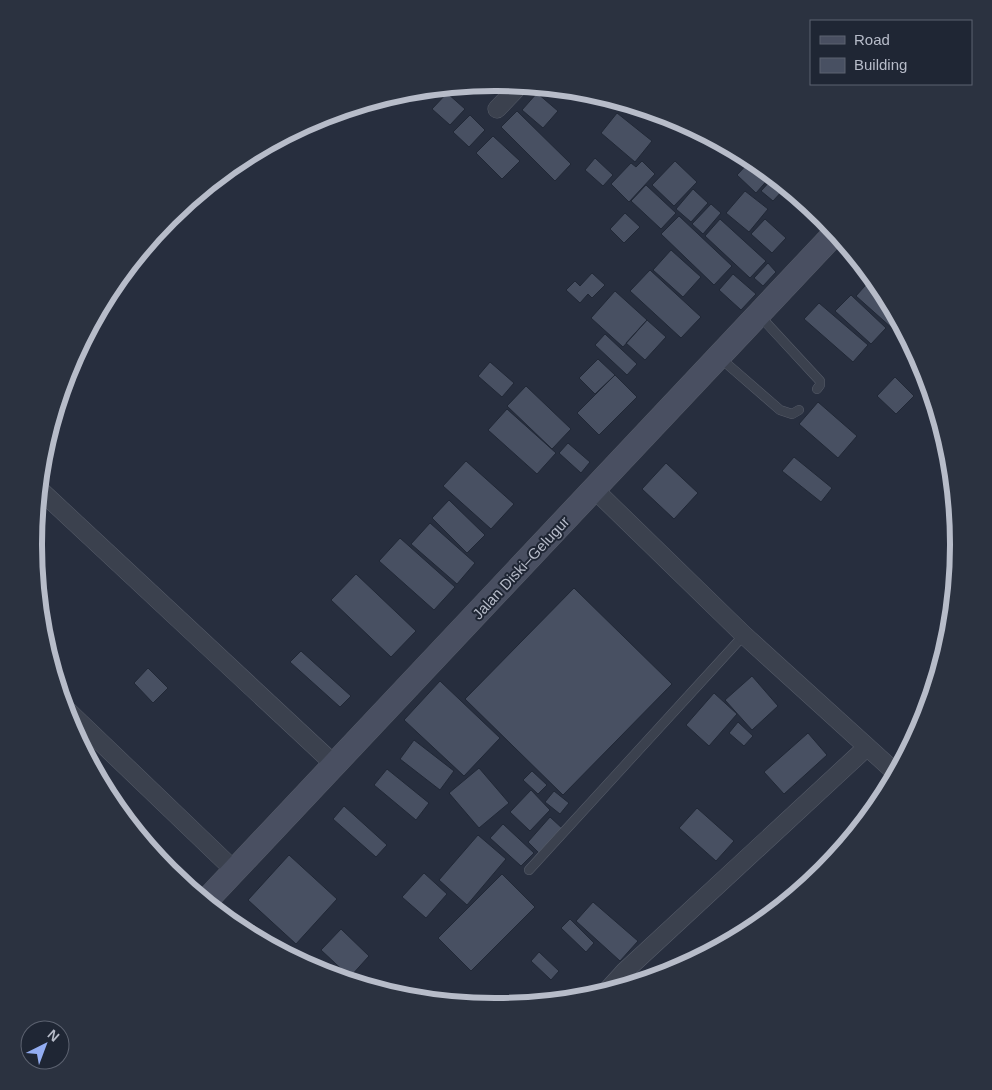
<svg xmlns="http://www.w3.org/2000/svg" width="992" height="1090" viewBox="0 0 992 1090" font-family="Arial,sans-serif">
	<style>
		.building { fill: #485062; stroke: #212836 }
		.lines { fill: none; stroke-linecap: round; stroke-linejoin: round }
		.service-casing { stroke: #565c69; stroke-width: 10 }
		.minor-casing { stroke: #565c69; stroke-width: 19 }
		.secondary-casing { stroke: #565c69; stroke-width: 25 }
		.service { stroke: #3b414e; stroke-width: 9 }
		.minor { stroke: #3b414e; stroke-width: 18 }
		.secondary { stroke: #494f61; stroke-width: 24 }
		.labels { text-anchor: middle; stroke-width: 4; stroke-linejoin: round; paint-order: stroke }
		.street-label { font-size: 15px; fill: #b7bcc9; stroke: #1f2634 }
		.rim { fill: none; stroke: #b7bcc9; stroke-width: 6 }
	</style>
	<rect width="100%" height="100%" fill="#272e3e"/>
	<path class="building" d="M447,93L465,109L450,125L432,109Z
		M537,93L558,111L543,128L522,110Z
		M517,111L571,164L555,181L501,127Z
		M617,113L652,141L635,162L601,133Z
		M470,115L485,130L469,147L453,132Z
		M493,136L520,161L502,179L476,153Z
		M595,158L613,175L603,186L585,170Z
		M751,160L771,176L756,193L737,175Z
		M642,161L655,174L629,202L611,184L631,163L636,167Z
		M675,161L697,182L674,206L652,185Z
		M772,179L784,189L773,201L761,191Z
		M646,185L676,213L661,229L631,201Z
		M693,189L708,203L691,222L676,209Z
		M745,191L768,209L749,232L726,213Z
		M711,204L721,213L703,234L692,224Z
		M625,213L640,227L624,243L610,229Z
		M679,216L732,266L714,285L661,234Z
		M720,219L766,261L750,278L705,236Z
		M765,219L786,238L772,253L751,234Z
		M671,250L701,277L683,297L653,270Z
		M768,263L776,272L763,286L754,278Z
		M650,270L701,317L681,338L630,291Z
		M592,273L605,285L592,298L588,294L580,303L566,290L575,281L580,286Z
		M733,274L756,294L741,310L719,290Z
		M872,278L881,288L899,322L893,329L856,296Z
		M615,291L647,320L623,347L591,318Z
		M851,295L886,328L871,344L835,311Z
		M819,303L868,345L853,362L804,319Z
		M647,320L666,337L645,360L626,343Z
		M605,334L637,364L627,375L595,345Z
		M598,359L615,375L595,394L579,378Z
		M490,362L514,383L502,397L478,376Z
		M615,375L637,397L599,435L577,413Z
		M895,377L914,396L896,414L877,396Z
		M526,386L571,429L552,449L507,406Z
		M818,402L857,436L838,458L799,424Z
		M507,409L556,453L537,474L488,430Z
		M568,443L590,462L581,473L559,453Z
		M794,457L832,488L821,502L782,471Z
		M466,461L514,504L491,529L443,486Z
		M666,463L698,493L674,519L642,489Z
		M449,500L485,535L467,553L432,518Z
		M430,523L475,563L457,584L411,544Z
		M400,538L455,587L434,610L379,561Z
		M356,574L416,631L391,657L331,600Z
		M574,588L672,684L563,795L465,699Z
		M301,651L351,696L340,707L290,662Z
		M148,668L168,688L153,703L134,683Z
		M752,676L778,706L752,730L725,700Z
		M440,681L500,738L464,776L404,720Z
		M714,693L737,714L709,746L686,725Z
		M738,722L753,736L744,746L729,733Z
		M808,733L827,755L784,794L764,772Z
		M414,740L454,771L440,790L400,759Z
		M479,768L509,803L479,828L449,793Z
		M387,769L429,803L416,820L374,785Z
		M532,771L547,785L538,794L523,780Z
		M531,790L550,810L530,831L510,812Z
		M554,791L569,803L560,814L545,802Z
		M344,806L387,845L376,857L333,819Z
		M697,808L734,841L716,861L679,828Z
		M550,817L563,829L540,854L528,842Z
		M503,824L534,853L521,866L490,838Z
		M478,835L506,859L467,905L439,880Z
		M289,855L337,899L296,944L248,900Z
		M424,873L447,894L426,918L402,897Z
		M502,874L535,907L471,971L438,938Z
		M593,902L638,941L620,961L576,921Z
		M570,919L594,943L586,952L561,928Z
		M254,924L291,957L246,933Z
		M341,929L369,956L350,977L321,950Z
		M539,952L559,971L551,980L531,961Z"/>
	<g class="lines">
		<defs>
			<path id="service" d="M759,315L820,381V385L817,389
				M719,357L780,410L792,414L799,410
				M529,870L744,635"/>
			<path id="minor" d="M497,109L520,85
				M39,489L335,765
				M595,490L744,635L896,773
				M65,708L235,871
				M605,993L625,971L867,747"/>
			<path id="secondary" d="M205,902L835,233"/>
		</defs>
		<use href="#service" class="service-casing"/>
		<use href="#minor" class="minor-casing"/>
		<use href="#secondary" class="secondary-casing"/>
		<use href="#service" class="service"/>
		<use href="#minor" class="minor"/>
		<use href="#secondary" class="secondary"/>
	</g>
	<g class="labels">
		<g class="street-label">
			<text transform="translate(521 568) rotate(-47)" y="5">Jalan Diski–Gelugur</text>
		</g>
	</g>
	<path d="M0 0H992V1090H0ZM495 91H497A453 453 0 0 1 950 544V545A453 453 0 0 1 497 998H495A453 453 0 0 1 42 545V544A453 453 0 0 1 495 91Z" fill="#2b3240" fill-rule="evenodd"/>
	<path class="rim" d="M495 91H497A453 453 0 0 1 950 544V545A453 453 0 0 1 497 998H495A453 453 0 0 1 42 545V544A453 453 0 0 1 495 91Z"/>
	<rect x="810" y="20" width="162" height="65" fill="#1f2634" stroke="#5c6270"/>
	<rect x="820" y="36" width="25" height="8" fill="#494f61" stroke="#5c6270"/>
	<text x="854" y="45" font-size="15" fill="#b7bcc9">Road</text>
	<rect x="820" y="58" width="25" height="15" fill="#485062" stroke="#5c6270"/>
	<text x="854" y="70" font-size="15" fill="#b7bcc9">Building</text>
	<g transform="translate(45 1045) rotate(42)"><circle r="24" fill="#1f2634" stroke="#5c6270"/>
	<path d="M0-4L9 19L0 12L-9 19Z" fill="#93adf2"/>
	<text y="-8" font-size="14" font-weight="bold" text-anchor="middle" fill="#b7bcc9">N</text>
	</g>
</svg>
